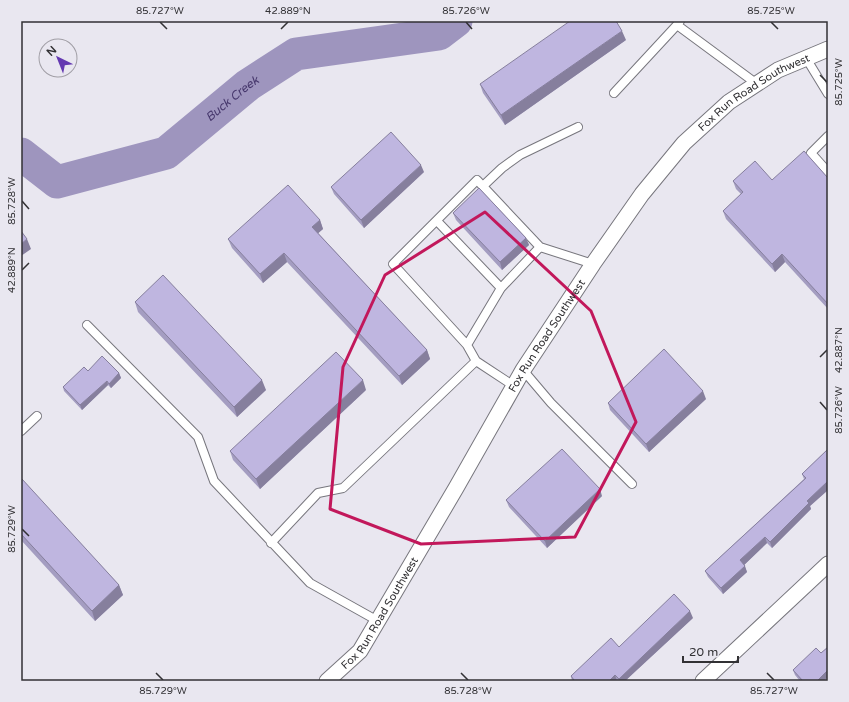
<svg xmlns="http://www.w3.org/2000/svg" width="849" height="702" viewBox="0 0 849 702" font-family="'Varela Round',sans-serif">
	<style>
		.lines { fill: none; stroke-linecap: round; stroke-linejoin: round }
		.river { stroke: #9e95be; stroke-width: 33 }
		.service-casing { stroke: #77767d; stroke-width: 10 }
		.minor-casing { stroke: #77767d; stroke-width: 17 }
		.service { stroke: #fff; stroke-width: 8 }
		.minor { stroke: #fff; stroke-width: 15 }
		.wall { fill: #a49dc1 }
		.shaded-wall { fill: #867f9d }
		.building { fill: #bfb6e0; stroke: #867f9d }
		.marked { fill: none; stroke: #c2185b; stroke-width: 3; stroke-linejoin: round }
		.ticks { fill: none; stroke: #323134; stroke-width: 1.5 }
		.labels { text-anchor: middle; stroke-width: 4; stroke-linejoin: round; paint-order: stroke }
		.street-label { font-size: 11px; fill: #323134; stroke: #e9e7f0 }
		.water-label { font-size: 12px; font-style: italic; fill: #47386d; stroke: #e9e7f0 }
		.neatline { fill: none; stroke: #323134; stroke-width: 1.5 }
		.ticks-label { font-size: 10px; text-anchor: middle; fill: #323134 }
	</style>
	<rect width="100%" height="100%" fill="#e9e7f0"/>
	<g class="lines">
		<path class="river" id="s1" d="M21,154L57,182L166,153L248,85L296,54L439,34L456,21"/>
		<defs>
			<path id="service" d="M680,21L677,25L757,84
				M806,58L828,94
				M614,93L677,25
				M828,136L811,153L828,172
				M483,186L502,168L520,155L578,127
				M437,221L501,288L540,247
				M87,325L198,437L214,481L310,583L378,621
				M467,345L501,288
				M476,361L467,345L393,264L477,180L540,247L593,264
				M523,370L551,403L632,484
				M21,431L37,416
				M271,543L318,493L343,488L476,361L514,386"/>
			<g id="minor">
				<path id="s2" d="M327,681L360,651L456,488L523,370L593,264L642,194L684,143L729,102L778,70L828,49"/>
				<path d="M703,681L828,564"/>
			</g>
		</defs>
		<use href="#service" class="service-casing"/>
		<use href="#minor" class="minor-casing"/>
		<use href="#service" class="service"/>
		<use href="#minor" class="minor"/>
	</g>
	<path class="wall" d="M626,40L505,125L483,93L480,84Z
		M424,172L364,228L334,194L331,187Z
		M828,178V309L785,262L775,272L726,219L723,211L741,194L736,189L733,181Z
		M453,213L526,238L529,245L502,270L456,220Z
		M320,220L323,229L318,233L427,350L430,359L402,385L287,262L263,283L232,248L228,239Z
		M135,302L266,390L237,417L138,312Z
		M119,373L121,378L111,388L108,385L82,410L64,391L63,387Z
		M366,390L260,489L233,460L230,451Z
		M706,399L649,452L610,410L608,403Z
		M828,449V490L810,506L811,509L772,548L767,543L744,565L747,572L723,594L708,577L705,571L804,479L802,474Z
		M21,480L119,585L123,595L95,621L21,540Z
		M602,496L547,548L509,507L506,500Z
		M693,618L625,681H572L571,676L619,647Z
		M828,647V677L824,681H800L795,675L793,670L821,653Z"/>
	<path class="shaded-wall" d="M622,31L626,40L505,125L501,115Z
		M421,165L424,172L364,228L361,220Z
		M320,220L323,229L315,236L312,227Z
		M526,238L529,245L502,270L500,262Z
		M27,239L31,249L21,256V244Z
		M284,253L287,262L263,283L260,274Z
		M782,254L785,262L775,272L772,264Z
		M427,350L430,359L402,385L399,376Z
		M119,373L121,378L111,388L109,384Z
		M262,380L266,390L237,417L234,407Z
		M363,380L366,390L260,489L256,479Z
		M107,381L108,385L82,410L80,405Z
		M703,391L706,399L649,452L646,444Z
		M828,481V490L810,506L811,509L772,548L770,542L807,501Z
		M600,489L602,496L547,548L545,541Z
		M765,537L767,543L742,567L740,560Z
		M745,566L747,572L723,594L721,588Z
		M119,585L123,595L95,621L92,611Z
		M690,611L693,618L625,681H619V679Z
		M828,670V677L824,681H817Z
		M615,675L617,681H609Z"/>
	<path class="building" d="M570,21H616L622,31L501,115L480,84Z
		M391,132L421,165L361,220L331,187Z
		M804,151L828,178V304L782,254L772,264L723,211L743,192L733,181L755,161L772,180Z
		M288,185L320,220L312,227L427,350L399,376L284,253L260,274L228,239Z
		M479,188L526,238L500,262L453,213Z
		M21,231L27,239L21,244Z
		M163,275L262,380L234,407L135,302Z
		M664,349L703,391L646,444L608,403Z
		M336,352L363,380L256,479L230,451Z
		M102,356L119,373L109,384L107,381L80,405L63,387L84,367L88,371Z
		M562,449L600,489L545,541L506,500Z
		M828,449V481L807,501L809,503L770,542L765,537L740,560L745,566L721,588L705,571L806,478L802,474Z
		M22,479L119,585L92,611L21,534V480Z
		M674,594L690,611L619,679L615,675L609,681H572L574,680L571,676L611,638L619,647Z
		M828,647V670L817,681H803L793,670L816,648L821,653Z"/>
	<path class="marked" d="M485,212L591,311L636,422L575,537L421,544L330,509L343,367L385,275Z"/>
	<path class="ticks" d="M160,22L167,29M466,22L472,29M771,22L778,29M281,29L288,22M820,75L827,82M22,201L29,209M22,270L29,263M820,357L827,350M820,402L827,410M22,529L29,536M156,673L163,680M461,673L468,680M767,673L774,680"/>
	<g class="labels">
		<g class="street-label">
			<text dy="4" stroke="none"><textPath href="#s2" startOffset="735">Fox Run Road Southwest</textPath></text>
			<text dy="4" stroke="none"><textPath href="#s2" startOffset="411">Fox Run Road Southwest</textPath></text>
			<text dy="4" stroke="none"><textPath href="#s2" startOffset="87">Fox Run Road Southwest</textPath></text>
		</g>
		<g class="water-label">
			<text dy="4" stroke="none"><textPath href="#s1" startOffset="244">Buck Creek</textPath></text>
		</g>
	</g>
	<rect width="849" height="702" fill="none" stroke="#e9e7f0" stroke-width="44"/>
	<g transform="translate(58 58) rotate(317)"><circle r="19" fill="#e9e7f0" stroke="#a09ea5"/>
	<path d="M0-3L7 15L0 10L-7 15Z" fill="#6439b1"/>
	<text y="-6" font-size="11" font-weight="bold" text-anchor="middle" fill="#323134">N</text>
	</g>
	<path d="M683 656v6h55v-6" fill="none" stroke="#323134" stroke-width="2"/>
	<text x="689" y="656" font-size="12" fill="#323134" stroke="#e9e7f0" stroke-width="3" paint-order="stroke">20 m</text>
	<rect x="22" y="22" width="805" height="658" class="neatline"/>
	<g class="ticks-label">
		<text x="160" y="14">85.727°W</text>
		<text x="288" y="14">42.889°N</text>
		<text x="466" y="14">85.726°W</text>
		<text x="771" y="14">85.725°W</text>
		<text transform="translate(838 82) rotate(-90)" y="4">85.725°W</text>
		<text transform="translate(11 201) rotate(-90)" y="4">85.728°W</text>
		<text transform="translate(11 270) rotate(-90)" y="4">42.889°N</text>
		<text transform="translate(838 350) rotate(-90)" y="4">42.887°N</text>
		<text transform="translate(838 410) rotate(-90)" y="4">85.726°W</text>
		<text transform="translate(11 529) rotate(-90)" y="4">85.729°W</text>
		<text x="163" y="694">85.729°W</text>
		<text x="468" y="694">85.728°W</text>
		<text x="774" y="694">85.727°W</text>
	</g>
</svg>
